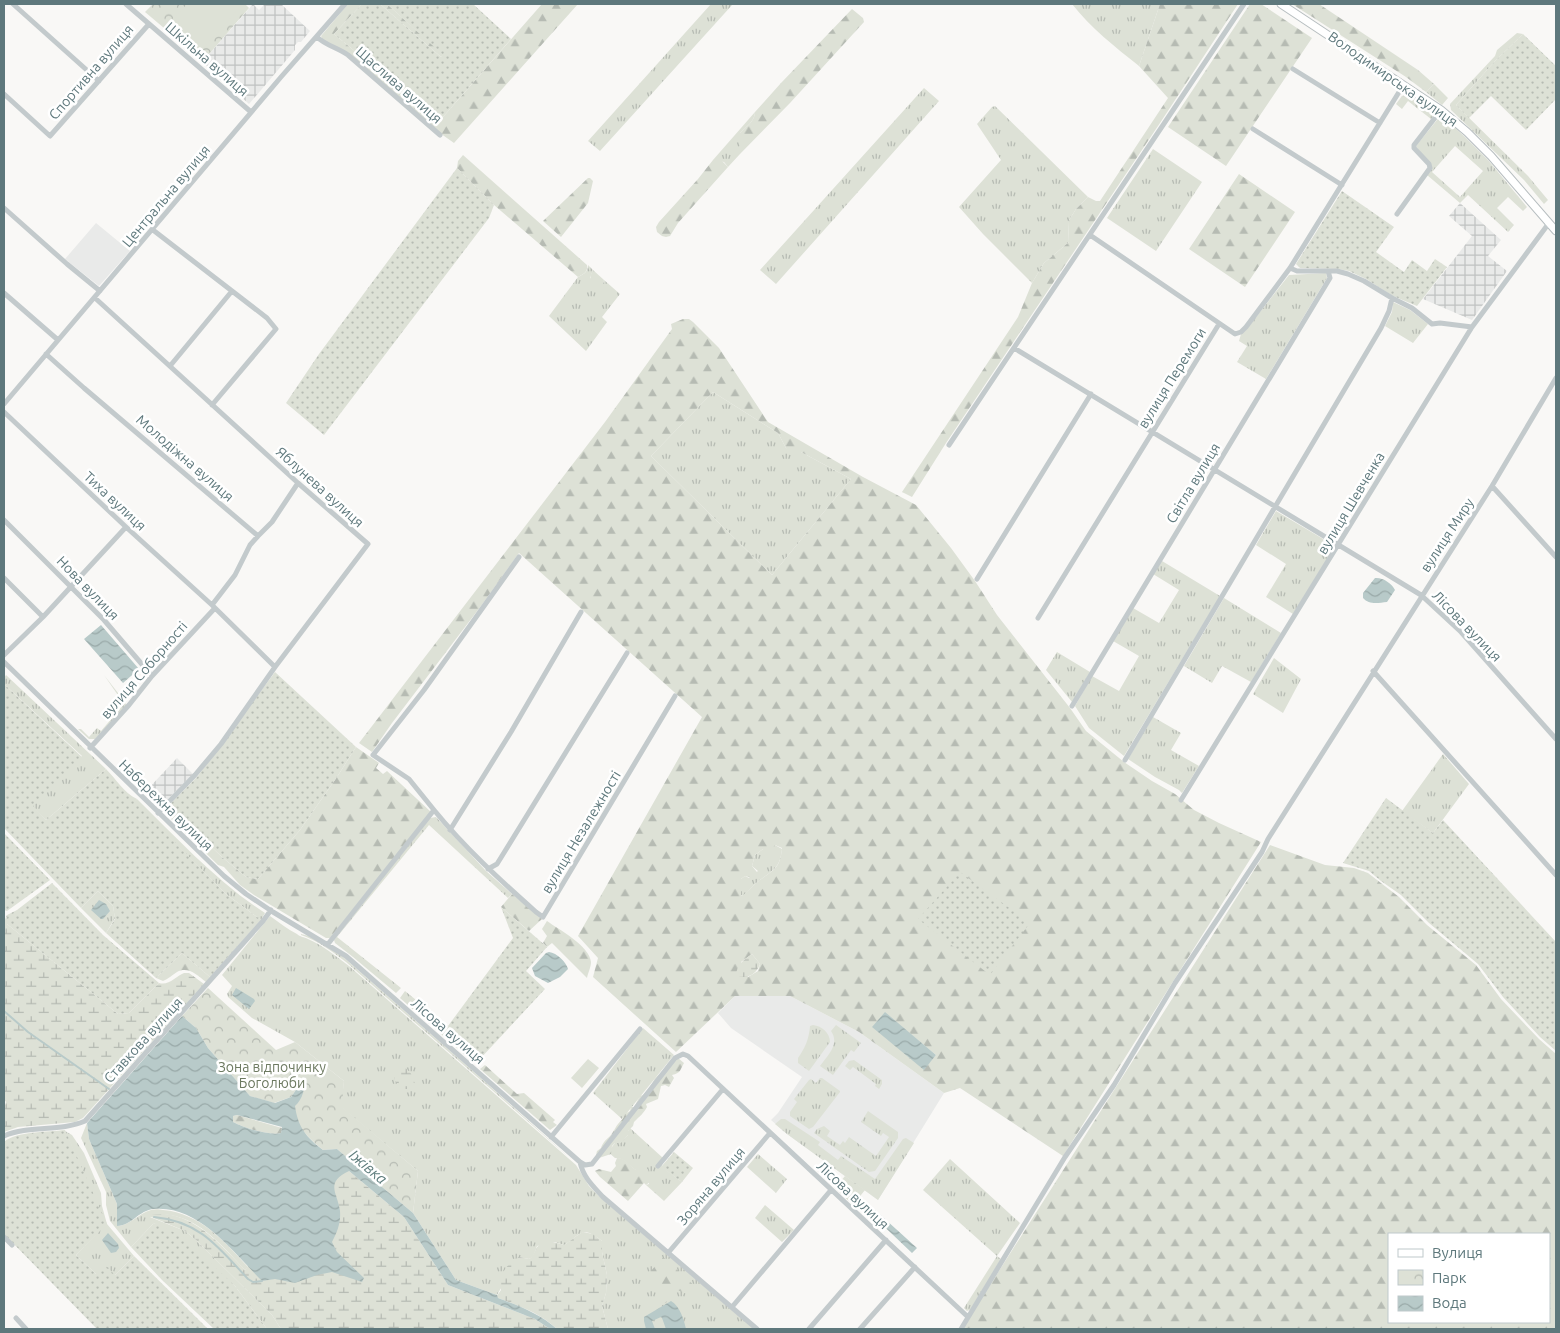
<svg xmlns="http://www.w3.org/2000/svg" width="1560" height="1333" viewBox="0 0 1560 1333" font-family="Ubuntu,sans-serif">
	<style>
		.built { fill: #e9eae9 }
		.industrial { fill: url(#industrial-grid) }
		.grass { fill: url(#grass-tufts); fill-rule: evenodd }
		.forest { fill: url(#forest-firs); fill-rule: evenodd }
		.wetland { fill: url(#wetland-marsh) }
		.park { fill: url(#park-crowns) }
		.garden { fill: url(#garden-dots) }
		.pitch { fill: #dde1d6 }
		.water { fill: url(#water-waves); fill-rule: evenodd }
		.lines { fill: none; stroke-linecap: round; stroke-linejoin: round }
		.stream { stroke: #b8cac9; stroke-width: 2 }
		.major-casing { stroke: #b7bec0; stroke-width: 9 }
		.minor { stroke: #c3cacc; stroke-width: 5 }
		.major { stroke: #fff; stroke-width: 7 }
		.labels { text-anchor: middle; stroke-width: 5; stroke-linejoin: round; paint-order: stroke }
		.street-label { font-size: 14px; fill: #5e787c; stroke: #fff }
		.park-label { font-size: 14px; fill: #6d7a61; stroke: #fff }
		.water-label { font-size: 15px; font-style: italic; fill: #5d7c7c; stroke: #fff }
	</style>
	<defs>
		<pattern id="industrial-grid" width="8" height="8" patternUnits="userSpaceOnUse" patternTransform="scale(1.25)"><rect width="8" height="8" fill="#e9eae9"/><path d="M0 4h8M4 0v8" fill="none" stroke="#c0c2c2"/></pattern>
		<pattern id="grass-tufts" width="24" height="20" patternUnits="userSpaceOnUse" patternTransform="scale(1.25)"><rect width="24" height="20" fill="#dde1d6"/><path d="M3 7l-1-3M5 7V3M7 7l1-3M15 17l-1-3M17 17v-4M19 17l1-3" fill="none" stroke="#b6bbb3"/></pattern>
		<pattern id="forest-firs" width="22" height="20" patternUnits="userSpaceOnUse" patternTransform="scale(1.25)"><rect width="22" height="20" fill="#dde1d6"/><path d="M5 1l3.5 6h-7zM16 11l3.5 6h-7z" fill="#b6bbb3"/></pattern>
		<pattern id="wetland-marsh" width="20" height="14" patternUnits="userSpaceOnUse" patternTransform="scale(1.25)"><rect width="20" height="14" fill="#dde1d6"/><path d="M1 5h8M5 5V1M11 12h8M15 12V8" fill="none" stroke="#b6bbb3"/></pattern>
		<pattern id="park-crowns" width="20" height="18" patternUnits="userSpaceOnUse" patternTransform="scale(1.25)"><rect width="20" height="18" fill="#dde1d6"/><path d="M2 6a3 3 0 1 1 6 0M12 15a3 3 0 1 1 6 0" fill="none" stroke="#b6bbb3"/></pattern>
		<pattern id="garden-dots" width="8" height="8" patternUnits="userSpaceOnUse" patternTransform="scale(1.25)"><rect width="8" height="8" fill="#dde1d6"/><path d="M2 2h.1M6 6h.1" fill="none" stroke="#b6bbb3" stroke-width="1.8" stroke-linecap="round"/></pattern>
		<pattern id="water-waves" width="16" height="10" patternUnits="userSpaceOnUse" patternTransform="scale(1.25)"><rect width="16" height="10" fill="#b8cac9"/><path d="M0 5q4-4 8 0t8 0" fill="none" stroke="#99a9a8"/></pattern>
	</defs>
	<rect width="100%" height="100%" fill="#f9f8f6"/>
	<path class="built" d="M96,223L130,251L99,286L65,259Z
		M735,996H790L859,1032L944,1093L878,1200L787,1134L771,1120L778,1113L802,1077L731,1028L718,1013Z"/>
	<path class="industrial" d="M253,4L259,10L265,4H281L310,31L301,42H298L295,45V50L249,104L203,63V61Z
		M1460,203L1501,240L1488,256L1507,271L1472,320L1423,299L1472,236L1449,216Z
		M177,758L193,774L161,806L146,791Z"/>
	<path class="grass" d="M711,4H733L600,151L588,141Z
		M1072,4H1160L1139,66C1115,47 1091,28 1072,4Z
		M1517,33L1523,34L1495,61L1456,105L1528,176L1548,200L1544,204L1524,180L1451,110L1450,104L1495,56L1497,50Z
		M1434,84L1448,98L1442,105L1426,92Z
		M924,88L939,101L776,284L760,270Z
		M1409,94L1436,114L1431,119L1408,101L1402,109L1396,104L1402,96Z
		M995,106L1088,197L1076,209L1068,222L1069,242L1044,263L1032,283L983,234L959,207L1001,160L977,124L992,107Z
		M755,112C755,121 746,127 740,133V154L728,167L724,162L713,160Z
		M1441,115L1464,136L1488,160L1527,207L1523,211L1508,197L1497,208L1514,225L1508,232L1468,195L1460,203L1427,175L1432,169L1416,146ZM1455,146L1483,171L1460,197L1432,172Z
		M1153,149L1202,182L1156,251L1107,218Z
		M588,265L593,270L590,278L603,284L604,280L620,294L602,317L607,322L586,351L549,316L578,277C584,274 588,272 588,265Z
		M1326,273L1327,278L1266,379L1237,362L1247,346L1239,341L1241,334L1246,330L1289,275Z
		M1393,302L1410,310L1428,324L1413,343L1385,326L1392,312Z
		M713,392L778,433L786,448L801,452L851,479L772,575L651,456Z
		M1276,511L1335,546L1293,614L1266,597L1286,564L1256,545Z
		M1162,561L1220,596L1124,756L1089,728L1075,706L1092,676L1119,691L1139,656L1113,641L1133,608L1159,623L1179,590L1153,574Z
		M1224,598L1281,633L1251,682L1222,666L1212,683L1184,666Z
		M1057,652L1090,672L1072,702L1046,670Z
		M1274,658L1301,679L1283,713L1253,694Z
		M6,675L106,769L46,820L32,806L82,756L4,684V678Z
		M104,675L125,702L126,706L95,739H89L78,729H81L89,737L97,728L101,731L124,704Z
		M1153,717L1181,733L1171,750L1199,766L1182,793L1179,790L1155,777L1128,759Z
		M1443,754L1469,784L1433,833L1402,811Z
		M137,799C178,839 217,882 265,913L261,920L226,894L134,802Z
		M436,817L486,871L512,894L508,898L429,825L337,937L401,988L396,993L353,957L335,943L334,940L430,818Z
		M775,845L782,849C780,867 775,869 760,880C754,884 749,891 743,896L741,895V879L745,876L749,878L758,871L752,866L755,855L763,849Z
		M98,891L113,906L115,918L106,933L81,908Z
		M270,916C279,922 287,929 297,934C300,937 304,937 308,939C322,945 336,956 349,966L576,1165L589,1186L601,1198L754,1329H608L602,1306L606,1293L607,1275L602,1252V1241C581,1224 581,1235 564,1245L555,1242L537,1246L533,1257L529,1259L519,1257L497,1295L456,1280L413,1213L418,1171L341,1107L344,1081L295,1042L252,1018L228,997L227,994L232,986L222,975Z
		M301,934L309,936L342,956L474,1072L573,1161L346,962C333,952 317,940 301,935Z
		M405,991L448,1026L479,1060L476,1063H474L400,998Z
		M813,1025C822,1026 830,1033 830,1042L809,1071L798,1063V1058C805,1048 809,1039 810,1026Z
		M836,1025L861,1043L854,1052L851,1050L833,1075L820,1066C828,1055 840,1044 831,1031Z
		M643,1028L674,1055L622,1119L593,1093Z
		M854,1060L882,1080V1084L879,1089L875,1086L876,1084L853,1067L850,1070L845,1066L849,1061Z
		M820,1078H822L840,1091V1092L813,1127L809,1129L790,1116V1112L797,1102L794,1099L809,1080L811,1079L816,1083Z
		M868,1111L898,1132V1138L875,1171L869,1172L814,1133L817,1129L824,1126L830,1131L827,1136L840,1145L843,1141L845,1143L849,1137L876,1156L889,1137L883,1133L881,1136L861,1122Z
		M781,1119H785L820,1142L818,1145L838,1160L841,1156L875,1179L903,1139L906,1138L914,1143L878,1200L787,1134L775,1124Z
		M87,1123L89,1139L117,1204V1226C129,1226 139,1213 151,1210C155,1209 159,1209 163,1210C200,1213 225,1242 248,1267L245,1270C225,1249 201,1219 169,1215C163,1214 156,1216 150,1217L185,1231L196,1240L272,1315L281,1329H267L235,1286L154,1223L131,1247L110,1221L106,1205V1192L81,1138Z
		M630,1128L663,1158L662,1167L682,1182L664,1201L646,1185L649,1184V1178C644,1175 639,1172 634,1169C627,1164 625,1158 615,1158L608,1152L615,1143L623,1140L628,1135V1131Z
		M65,1131L72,1135L84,1153L101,1193L102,1206L107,1224L134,1256L115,1275L96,1274L76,1255L106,1224Z
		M758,1154L787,1179L776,1193L747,1167Z
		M950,1159L1020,1223L997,1256L1001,1259L970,1310L967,1311L964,1308L997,1256L923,1190Z
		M765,1205L794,1230L782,1242L755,1218Z"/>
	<path class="forest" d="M348,4H362L334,34L441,122L443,117L542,4H578L454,143L437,131L349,54L323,40L321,36Z
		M380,4H387L444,55L441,57Z
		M1160,4H1238L1160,123L946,443L912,497L902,492L1018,317L1032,283L1044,263L1069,242L1068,222L1076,209L1088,197L1096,201H1100L1168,98L1139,66Z
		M1250,4H1261L1312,38L1226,166L1168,127Z
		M1292,4H1319L1418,70L1434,84L1426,92L1406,77Z
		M852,9L863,18L864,22L790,103L740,154V133C746,127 755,121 755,112L781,83Z
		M463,155L587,265C588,272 584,274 578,277L494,205L457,168L458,161Z
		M720,159L728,167L678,223L670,236L666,237L662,236L657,232L656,227L659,222L698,179L713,160Z
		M1239,174L1295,212L1245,287L1189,249Z
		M588,178H590L593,181L588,203L561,237L543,221Z
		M593,270L604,280L602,287L598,288C589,286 589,277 593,270Z
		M683,319H689L693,322L719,348L768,422L863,477L916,505L951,548L975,581L997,615L1070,708L1086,731L1124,762L1152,781L1175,794L1194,810L1219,823L1261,842L1063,1156L960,1088L944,1093L859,1032L790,996H735L676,1052L593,977L598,958L578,936L702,717L519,553L481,606L392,723L372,752L359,743L605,422L672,329L671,324ZM713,392L778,433L786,448L795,455L801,452L851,479L772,575L651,456ZM775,845L782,848C780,868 775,869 760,880C754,884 749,891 742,896L741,895V879L745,876L755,879L761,877L752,866L755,855L763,849L770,850ZM752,954L760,964L758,971L748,977L741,962ZM885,1013L936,1055L924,1069L873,1027Z
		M356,747L379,763L376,768L383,774L387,771L431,812L330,938H326L254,895L240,885L224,867L218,865L165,813L164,810L168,806L222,857L246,877L258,879L300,830L337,777Z
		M1270,845L1325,865L1354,868L1368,873L1399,897L1427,925L1476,965L1501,999L1539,1039L1556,1054V1329H962ZM1389,1234H1549V1322H1389Z
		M512,894L542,919L529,931L501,907Z
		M547,921C558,929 590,946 591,962C591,967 588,973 587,978L552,943L547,947L543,943L547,936L542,929Z
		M182,953L210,977L206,982C197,975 188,966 177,972C172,975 168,979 163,981L156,978Z
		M678,1058L684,1063C680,1070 681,1073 672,1075L674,1078L669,1087L665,1085L661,1086L658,1099L646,1104L647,1107C643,1114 640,1116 634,1122L633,1126L628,1131V1135L621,1143H615L612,1146L611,1154L599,1158L596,1155L597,1151L601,1148C604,1139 609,1139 613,1132C615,1129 616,1126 618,1124C621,1120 623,1120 625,1114L630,1111L631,1107H634L640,1096L643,1095L649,1089L655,1078L665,1069L668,1063Z
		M485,1065L517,1094L524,1093L555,1120L553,1122L557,1125L550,1130L480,1069Z
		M237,1115L282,1128L281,1133C270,1136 244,1128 233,1122V1116Z
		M617,1158C626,1158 629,1166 636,1170L642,1167C648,1168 651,1172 652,1178L649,1180L650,1182L646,1185L644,1183L628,1201L600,1177L595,1171L599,1169L611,1172L616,1166L615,1163Z
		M845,1176L865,1190L853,1205L835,1188Z
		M663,1257L698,1289L691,1296L673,1288L671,1295L672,1299L655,1309L653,1306L659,1298V1275L657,1277L651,1271Z"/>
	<path class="wetland" d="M7,915V924L118,1014L129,1013L159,983C169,986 176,976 184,973H189L204,984L83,1118L75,1122L18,1127L4,1132V1109L6,1102L4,1099V922Z
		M752,954L760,964C756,975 746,980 736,975C737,965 743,960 752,954Z
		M405,1067L413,1076L415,1085L409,1089H404L395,1081L393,1071L395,1068Z
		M328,1167L349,1171L404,1217L448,1285L535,1319L550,1329H281L272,1315L196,1240L185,1231L149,1216C154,1214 158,1214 164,1214C198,1217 223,1247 245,1270Z
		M583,1232L593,1234L602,1241V1252L607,1275L606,1293L602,1306L608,1329H557C540,1313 519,1306 498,1298L496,1297L501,1290L499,1283C504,1269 506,1265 519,1257L529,1259C534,1256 533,1254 536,1249C542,1238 554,1242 564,1245C571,1241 575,1236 583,1232Z"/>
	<path class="park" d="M153,4H245L249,8L203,61L145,12Z
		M208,988L276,1050L295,1042L344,1081L342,1107L418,1171L413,1213L337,1149L323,1150C310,1139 292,1124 295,1105C296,1096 301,1087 304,1078L291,1097L274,1103L250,1096L208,1048L196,1028L182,1016Z"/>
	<path class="garden" d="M362,4H380L441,57L443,55L387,4H473L511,39L443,117L441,122L334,34Z
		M1523,34L1556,66V99L1526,130L1491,96L1469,118L1456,105L1495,61Z
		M457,168L494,205L489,218L324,435L286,403L319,354Z
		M1342,191L1394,227L1376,252L1404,272L1412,260L1427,271L1435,259L1447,267L1417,306L1393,296L1366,279L1349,271L1338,269L1300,268L1296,264Z
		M275,672L356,747L337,777L300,830L258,879L246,877L222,857L168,806L197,777Z
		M4,684L82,757L33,806L46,820L106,769C117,780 123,792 137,799L135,802L226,894L261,920L210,977L182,953L156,978L106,933L115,919L113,906L98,891L81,908L4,828Z
		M1386,798L1433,833L1443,820L1556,942V1051L1540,1037L1503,997L1478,964L1429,923L1401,895L1381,881L1369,871L1343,863Z
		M4,833L50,880L7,911L4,910Z
		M960,872L1030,923L990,975L918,919Z
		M52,883L103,935L159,983L129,1013L118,1014L7,924V915L17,910Z
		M501,907L547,947L526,971L545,989L479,1060L448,1026L513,938Z
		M65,1130L107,1224L76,1255L96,1274L105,1265L115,1275L134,1256L208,1329H97L4,1234V1142C16,1131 49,1132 65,1130Z
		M674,1152L693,1168L682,1182L661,1167Z
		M154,1223L182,1236L235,1286L267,1329H214L162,1280L131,1247Z"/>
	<path class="pitch" d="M187,4H239L241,6L199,53L168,25Z
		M588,1059L599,1068L582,1088L571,1078Z"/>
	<path class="water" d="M1375,578C1382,577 1392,583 1395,590L1387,602C1378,603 1369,605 1363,598V593Z
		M101,625L139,669L123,683L84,639Z
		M99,900L106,904L110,911L103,919H101L91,910Z
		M549,952C557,953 566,962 568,969L560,977L548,983L535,976L532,968L546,953Z
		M236,988L254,999L255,1001L249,1009L232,995Z
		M885,1012L936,1055L924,1070L872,1027Z
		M182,1016L196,1028L208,1048L250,1096L275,1103L291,1097L305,1077C305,1088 303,1099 295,1106C298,1127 306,1137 323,1150L337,1149L413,1213L456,1280L497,1295L498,1298C519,1306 540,1314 557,1329H550L535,1319L448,1285L404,1217L349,1171C324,1183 338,1193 340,1211C341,1223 337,1232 332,1242L337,1252L364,1278L362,1282L332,1272L317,1275L295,1283L275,1279L262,1281C234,1253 199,1205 154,1209C139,1210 131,1226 117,1226V1204L89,1139L87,1123ZM237,1115L282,1127L281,1133C270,1136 244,1128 233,1122V1116Z
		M875,1210L917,1248L912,1253L871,1214Z
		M108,1233L118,1244L119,1248L116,1252L111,1253L102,1240Z
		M671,1301C680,1306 684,1320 686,1329H666L662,1318L661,1317L652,1321L655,1329H646L644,1321V1317Z"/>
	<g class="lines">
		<path class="stream" d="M4,1011L28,1032L109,1089
			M154,1217C200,1221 219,1248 248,1279L253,1282L262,1281"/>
		<defs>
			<path id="major" d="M1281,4L1441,110L1467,132L1491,156L1556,231"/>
		</defs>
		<use href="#major" class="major-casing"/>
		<path class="minor" d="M13,4L99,81
			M126,4L251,112
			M317,37C325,45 338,48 348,55L440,135
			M1293,69L1380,123
			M4,94L50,136L149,24
			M1253,129L1342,185
			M4,208L67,264L100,291
			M1397,214L1430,168L1429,164L1414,148V145L1441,110
			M153,230L267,318L276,329L212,405
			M1090,235L1235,334L1241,332L1246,327L1290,268L1404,84
			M1290,268L1297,271H1337L1348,274L1364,281L1392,298L1412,308L1432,324L1440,323L1472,327
			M4,293L58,340
			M95,298L298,483L368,544L275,667L221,744L195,775L158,813
			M1014,348L1421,595L1461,632L1556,739
			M46,354L84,388L258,536L272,522L298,483
			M170,366L232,291
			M4,404L281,77L345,4
			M4,412L126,527L212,605L275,667
			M949,445L1244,4
			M1492,486L1556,557
			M4,520L104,620L152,676
			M4,578L43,617
			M977,579L1091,394
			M212,605L235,575L250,545L258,536
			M1038,618L1219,324
			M4,655L43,617L126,527
			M4,662L224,876L246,894L273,912L346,956L580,1162L585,1165L592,1164L675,1058L683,1054L688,1056L968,1317
			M1373,671L1556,875
			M1072,706L1330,278L1328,271
			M90,748L129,705L152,676L215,608
			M1125,760L1381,328L1389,311L1392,298
			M1181,800L1472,327L1549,223
			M434,810C465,848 500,880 536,912L543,917L675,696
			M450,830L511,732L581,612
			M488,869L497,864L627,653
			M328,944L434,810L409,779L373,755L424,690L519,557
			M4,1136C29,1125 60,1132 85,1121L263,921L271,910
			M551,1137L640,1029
			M580,1162C583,1177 593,1186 603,1197L757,1329
			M658,1166L723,1089
			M4,1237L12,1245
			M668,1253L770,1133
			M732,1307L831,1190
			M16,1318L26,1329
			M809,1329L886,1240
			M860,1329L915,1267
			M961,1329L1065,1157L1114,1085L1175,983L1262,852L1268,839L1492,486L1556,378"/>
		<use href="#major" class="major"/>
	</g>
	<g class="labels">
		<g class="street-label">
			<text transform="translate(207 59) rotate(41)" y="5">Шкільна вулиця</text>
			<text transform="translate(91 72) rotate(-49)" y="5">Спортивна вулиця</text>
			<text transform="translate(1393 79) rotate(35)" y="5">Володимирська вулиця</text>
			<text transform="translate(399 85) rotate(41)" y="5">Щаслива вулиця</text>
			<text transform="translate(166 196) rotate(-50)" y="5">Центральна вулиця</text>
			<text transform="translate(1172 378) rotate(-58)" y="5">вулиця Перемоги</text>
			<text transform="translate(185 458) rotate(41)" y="5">Молодіжна вулиця</text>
			<text transform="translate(1193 483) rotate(-59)" y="5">Світла вулиця</text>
			<text transform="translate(320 487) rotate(42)" y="5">Яблунева вулиця</text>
			<text transform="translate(115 501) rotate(43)" y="5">Тиха вулиця</text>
			<text transform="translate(1351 503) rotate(-59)" y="5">вулиця Шевченка</text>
			<text transform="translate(1447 535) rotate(-57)" y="5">вулиця Миру</text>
			<text transform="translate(88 588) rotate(46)" y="5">Нова вулиця</text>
			<text transform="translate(1467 626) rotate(46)" y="5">Лісова вулиця</text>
			<text transform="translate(144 670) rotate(-49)" y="5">вулиця Соборності</text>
			<text transform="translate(166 805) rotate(44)" y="5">Набережна вулиця</text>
			<text transform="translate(581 832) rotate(-59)" y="5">вулиця Незалежності</text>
			<text transform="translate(448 1031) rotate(41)" y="5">Лісова вулиця</text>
			<text transform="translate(143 1040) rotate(-48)" y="5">Ставкова вулиця</text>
			<text transform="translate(711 1186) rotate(-50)" y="5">Зоряна вулиця</text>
			<text transform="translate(853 1195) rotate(43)" y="5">Лісова вулиця</text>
		</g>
		<g class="park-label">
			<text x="272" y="1072">Зона відпочинку<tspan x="272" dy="16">Боголюби</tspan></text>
		</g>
		<g class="water-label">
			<text transform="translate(368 1167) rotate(40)" y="5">Іжівка</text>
		</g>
	</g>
	<rect width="1560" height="1333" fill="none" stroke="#5e787c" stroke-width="10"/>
	<rect x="1388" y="1233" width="162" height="90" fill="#ffffff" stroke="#bfc9cb"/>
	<rect x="1398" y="1249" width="25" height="8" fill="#ffffff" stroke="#bfc9cb"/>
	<text x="1432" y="1258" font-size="15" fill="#5e787c">Вулиця</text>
	<rect x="1398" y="1270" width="25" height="15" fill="url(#park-crowns)" stroke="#bfc9cb"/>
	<text x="1432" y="1283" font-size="15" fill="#5e787c">Парк</text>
	<rect x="1398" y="1296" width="25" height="15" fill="url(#water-waves)" stroke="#bfc9cb"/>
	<text x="1432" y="1308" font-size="15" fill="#5e787c">Вода</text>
</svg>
